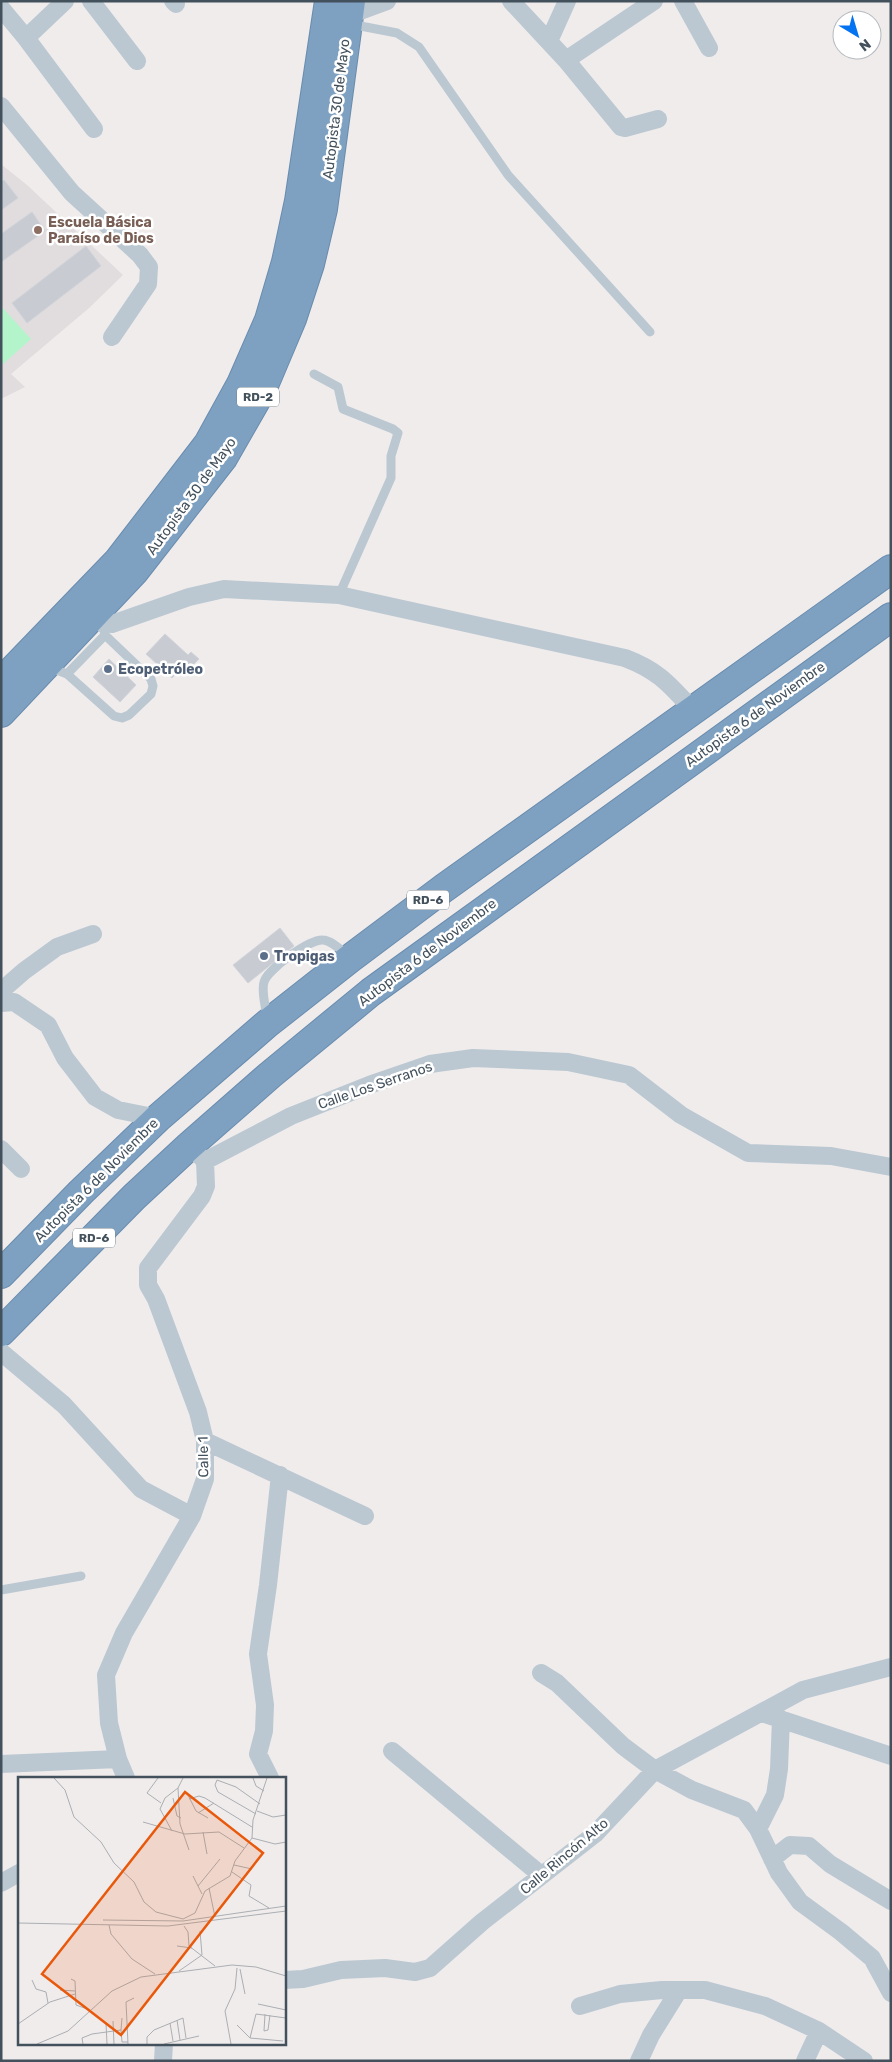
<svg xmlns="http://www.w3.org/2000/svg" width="892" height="2062" viewBox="0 0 892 2062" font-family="Rubik,sans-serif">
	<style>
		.education { fill: #e1ddde }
		.grass { fill: #b4f4cb }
		.building { fill: #c8ccd2; stroke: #d0d3d9 }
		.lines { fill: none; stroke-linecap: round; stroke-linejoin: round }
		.highway-casing { stroke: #698cae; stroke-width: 30 }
		.lane { stroke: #bbc8d1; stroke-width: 9 }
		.street { stroke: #bbc8d1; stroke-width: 18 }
		.highway { stroke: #7ea1c2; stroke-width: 28 }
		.education-dot { fill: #8d6e63; stroke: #fff; stroke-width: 2 }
		.service-dot { fill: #5c6f8a; stroke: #fff; stroke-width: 2 }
		.labels { text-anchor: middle; stroke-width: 5; stroke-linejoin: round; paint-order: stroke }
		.shield { fill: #fff; stroke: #7b858d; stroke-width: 1 }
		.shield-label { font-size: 12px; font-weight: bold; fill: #43515c }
		.street-label { font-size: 14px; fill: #43515c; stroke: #fff }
		.education-label { font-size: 14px; font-weight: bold; fill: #785e54; stroke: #fff; text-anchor: start }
		.service-label { font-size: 14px; font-weight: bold; fill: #4e5e75; stroke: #fff; text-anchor: start }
		.inset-road { fill: none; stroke: #abaeb2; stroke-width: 1 }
		.view { fill: #e8590c; fill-opacity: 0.15; stroke: #e8590c; stroke-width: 2.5 }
		.inset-edge { fill: none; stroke: #43515c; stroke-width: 2.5 }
	</style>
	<rect width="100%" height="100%" fill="#f0ecec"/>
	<path class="education" d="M2,165L27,185L123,275L89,308L11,374L25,387L1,399Z"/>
	<path class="grass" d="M1,306L31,339L3,364L1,363Z"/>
	<path class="building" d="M4,180L18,198L1,210V182Z
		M32,212L45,231L1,262V234Z
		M86,246L101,266L27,323L12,303Z
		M165,634L188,655L191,652L199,659L193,665L191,663L186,668L183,666L172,678L146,654Z
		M109,659L136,685L120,702L93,677Z
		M280,928L294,946L248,983L233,965Z"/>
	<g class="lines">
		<defs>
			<path id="highway" d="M1,682L118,561L208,444L241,384L269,320L286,262L299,201L329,1
				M1,713L134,572L223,458L262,390L292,319L310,264L323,209L351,1
				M1,1274L81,1192L158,1118L268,1023L352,957L444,888L891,569
				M1,1332L134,1197L189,1146L270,1075L371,992L891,617"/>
		</defs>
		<use href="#highway" class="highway-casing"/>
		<path class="lane" d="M350,24L397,33L419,47L508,175L650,332
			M314,374L338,387L343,409L393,429L398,433L391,456V478L339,595
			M49,667L67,674L114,716L122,718L129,715L151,694L153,686L151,679L105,635L102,623
			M67,674L105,635
			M267,1018C266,1007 261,992 264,982C267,970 309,939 323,940C331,940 342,951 349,956
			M1,1590L81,1576"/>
		<path class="street" d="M65,1L26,38L94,129
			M91,1L137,61
			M173,1L176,4
			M511,1L566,60L621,127L625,128L658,119
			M683,1L709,48
			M1,8L26,38
			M349,15L387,1
			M549,41L567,1
			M566,60L654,1
			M1,106L72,193L140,255L149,267L148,284L112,337
			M94,616L102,623L112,624L189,597L224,589L339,595L625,658C659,671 669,684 693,710
			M1,991L24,971L57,947L93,934
			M1,1003L14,1002L48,1025L65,1058L95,1097L118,1110L158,1118
			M1,1149L21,1169
			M205,1161L291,1116L369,1085L430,1064L473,1058L568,1062L629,1075L681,1115L748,1153L831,1156L891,1167
			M1,1352L64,1405L141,1489L192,1516
			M205,1441L365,1516
			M541,1673L557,1683L623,1746L655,1770L692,1790L744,1810L758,1829L779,1873L800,1902L841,1932L872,1958L891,1993
			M762,1713L891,1756
			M392,1751L541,1875
			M1,1764L118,1759
			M126,1778L118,1759L109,1723L106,1675L124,1633L192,1516L205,1479V1441L198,1412L156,1299L148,1285V1268L202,1196L206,1186L205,1161L197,1153
			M270,1778L258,1754L264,1731L265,1705L258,1654L268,1585L280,1475
			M758,1829L775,1795L779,1769L781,1719
			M772,1859L790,1845L809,1846L830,1864L891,1901
			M1,1883L19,1873
			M284,1980L303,1979L341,1970L385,1968L415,1972L430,1968L482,1922L595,1834L655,1770L803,1690L891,1667
			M580,2006L620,1994L662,1990H705L765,2006L819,2031L864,2061
			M163,2061L164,2043
			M639,2061L651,2035L679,1990
			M805,2061L819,2031"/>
		<use href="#highway" class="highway"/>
	</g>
	<circle class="education-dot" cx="38" cy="230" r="5"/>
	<g class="service-dot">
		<circle cx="108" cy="669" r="5"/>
		<circle cx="264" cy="956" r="5"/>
	</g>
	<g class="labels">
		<g class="shield">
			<rect x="237" y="387.5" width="42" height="19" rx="4"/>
			<rect x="407" y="890.5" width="42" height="19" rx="4"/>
			<rect x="73" y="1228.5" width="42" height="19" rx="4"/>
		</g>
		<g class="shield-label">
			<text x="258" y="401">RD-2</text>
			<text x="428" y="904">RD-6</text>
			<text x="94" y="1242">RD-6</text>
		</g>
		<g class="street-label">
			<text transform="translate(336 109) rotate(-83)" y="5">Autopista 30 de Mayo</text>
			<text transform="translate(191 496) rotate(-54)" y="5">Autopista 30 de Mayo</text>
			<text transform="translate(755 714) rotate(-36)" y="5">Autopista 6 de Noviembre</text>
			<text transform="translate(427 952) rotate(-37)" y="5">Autopista 6 de Noviembre</text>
			<text transform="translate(375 1085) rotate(-19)" y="5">Calle Los Serranos</text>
			<text transform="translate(96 1180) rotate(-45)" y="5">Autopista 6 de Noviembre</text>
			<text transform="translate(203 1457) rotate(-91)" y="5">Calle 1</text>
			<text transform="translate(564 1856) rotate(-40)" y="5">Calle Rincón Alto</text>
		</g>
		<g class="education-label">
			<text x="48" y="227">Escuela Básica<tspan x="48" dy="16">Paraíso de Dios</tspan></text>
		</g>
		<g class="service-label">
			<text x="118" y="674">Ecopetróleo</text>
			<text x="274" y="961">Tropigas</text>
		</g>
	</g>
	<g transform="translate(18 1777)">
		<rect width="268" height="268" fill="#f0ecec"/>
		<path class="inset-road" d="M36,1L47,13L56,40L83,65L96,86L116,105L126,125L138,135L165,142M140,1L129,16L143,26M235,1L238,9L246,14M160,11L162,47L171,73M169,16L178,34L190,41M155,21L159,39L163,41M171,22L181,19L187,21L234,50M239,34L255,40L268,38M180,36L196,26M238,37L200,15L197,8L199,3L218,10L242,27M125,45L167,57L201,55L226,71M154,54L142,32L147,21L160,11L165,1M185,55L189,77M234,61L257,67L268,65M216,88L234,92M214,95L233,108L231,119L251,131M175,99L184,117M180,109L202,82M191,111L197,140M165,142L177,136L187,114L212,99L217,84L234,61L235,43L249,1M85,143L165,144L268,129M0,146L150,149L268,134M91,148L93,157L114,182L137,197M166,149L170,155L171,169L197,189M159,169L174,171M222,192L227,217M161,194L184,178L182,154M53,202L57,204L58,228L72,233M14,203L18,212L28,215L30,226M42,213L57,214M240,227L268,233M247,237L246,254L250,253L252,238M159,243L162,263M95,244L96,267M88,246L89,267M152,246L155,264M0,247L32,225L57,217M219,248L232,261L265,264M103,253L104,265H110M232,261L238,237L268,241M19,267L50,254L94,214L123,200L214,188L238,190L268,199M65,267L64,261L74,257L103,253L104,241M110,267L108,225L116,221M129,267V260L136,253L165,241L168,261M146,267L181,259M213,267L207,234L217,212L219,191"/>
		<path class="view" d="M167,15L245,76L103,258L24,197Z"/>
		<rect width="268" height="268" class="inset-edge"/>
	</g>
	<rect width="892" height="2062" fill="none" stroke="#43515c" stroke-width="5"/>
	<g transform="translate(857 35) rotate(142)"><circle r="24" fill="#ffffff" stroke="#b4b9be"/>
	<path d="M0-4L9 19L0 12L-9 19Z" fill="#0473f2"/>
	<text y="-8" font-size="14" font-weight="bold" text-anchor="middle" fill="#43515c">N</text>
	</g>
</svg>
